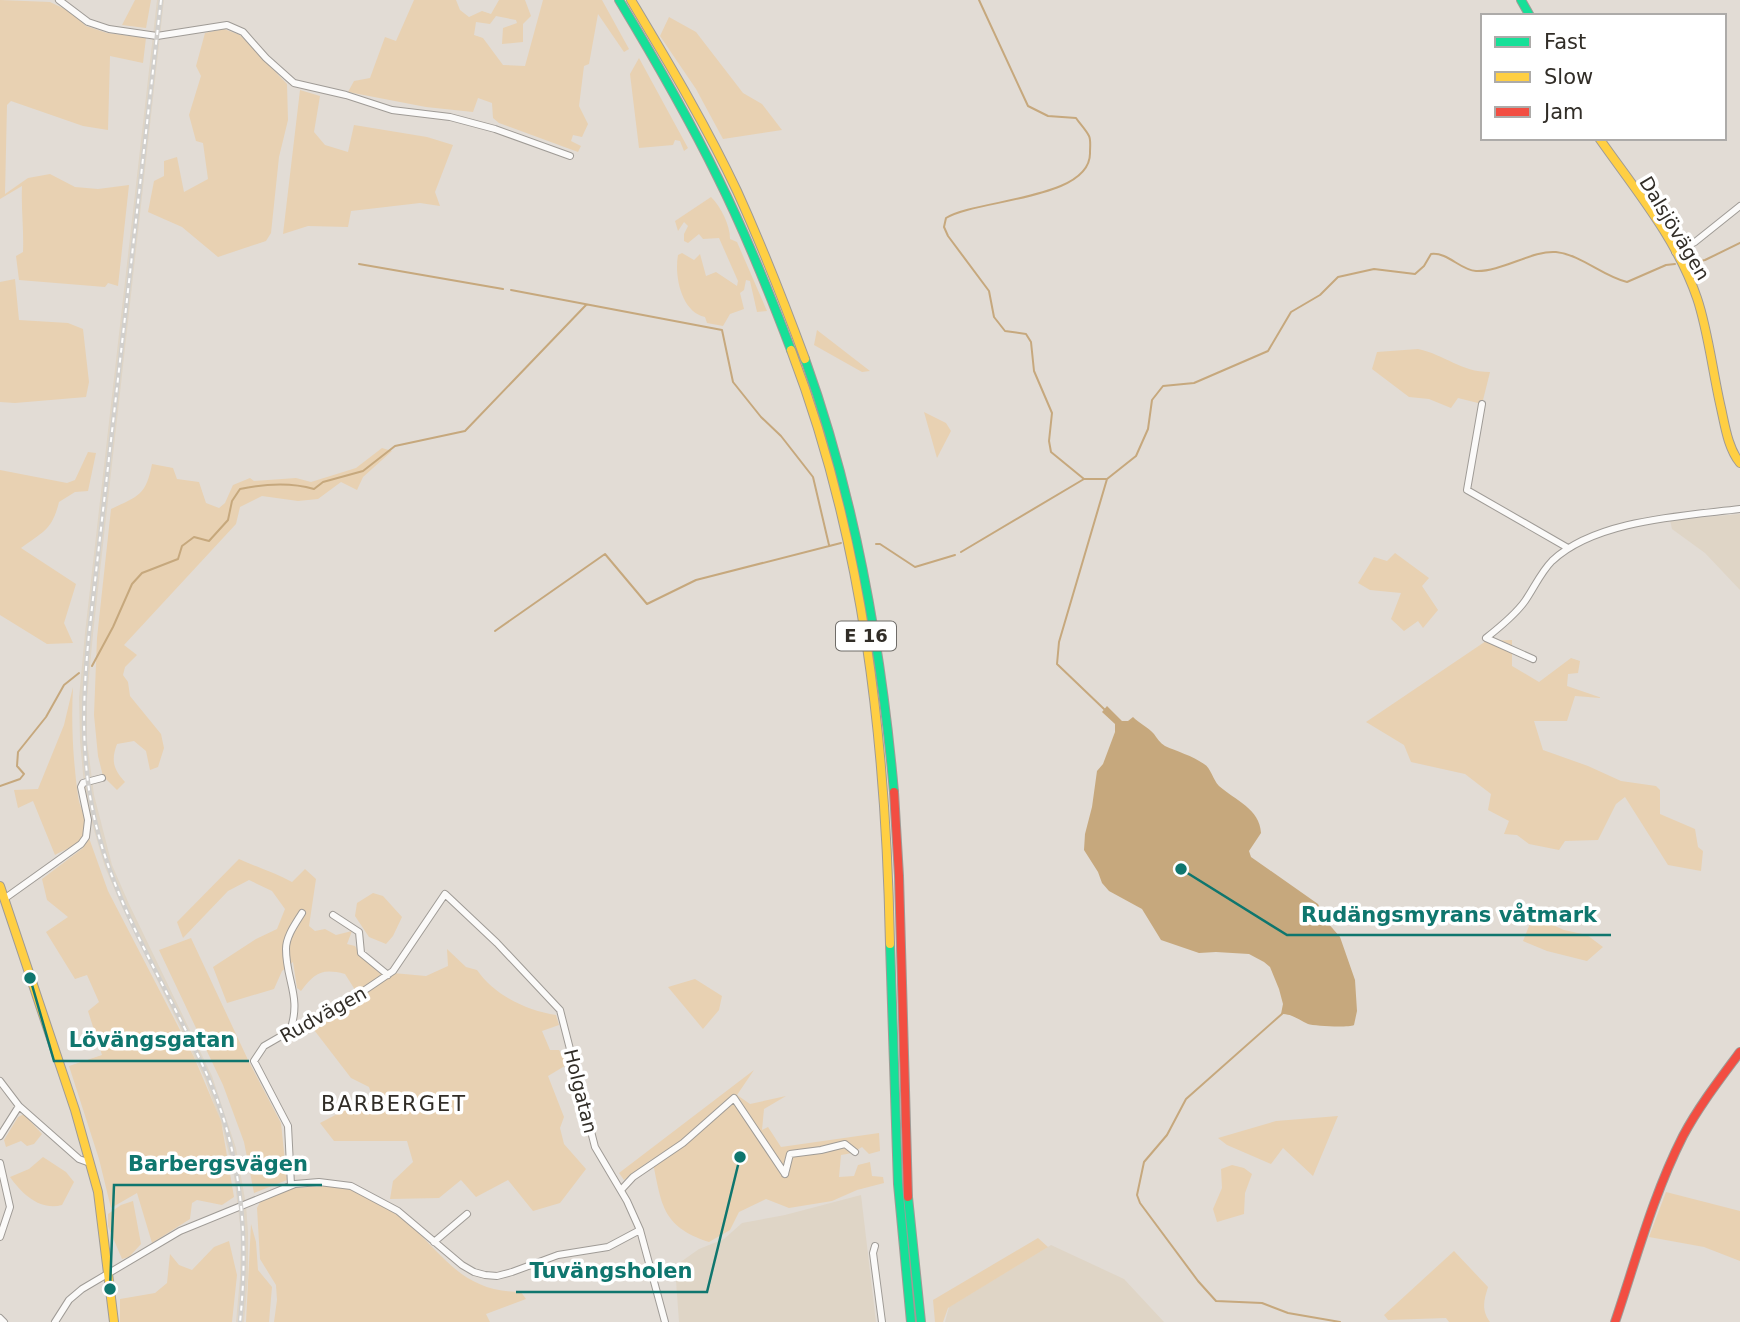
<svg xmlns="http://www.w3.org/2000/svg" width="1740" height="1322" viewBox="0 0 1740 1322" font-family="'DejaVu Sans',sans-serif">
	<style>
		.built { fill: #dfd5c6 }
		.green { fill: #e8d1b2 }
		.water { fill: #c6a87d }
		.lines { fill: none; stroke-linecap: round; stroke-linejoin: round }
		.stream { stroke: #c6a87d; stroke-width: 2 }
		.street-casing { stroke: #9f9b96; stroke-width: 8 }
		.fast-casing { stroke: #9f9b96; stroke-width: 10 }
		.slow-casing { stroke: #9f9b96; stroke-width: 10 }
		.jam-casing { stroke: #9f9b96; stroke-width: 10 }
		.street { stroke: #fbfaf9; stroke-width: 6 }
		.fast { stroke: #16e098; stroke-width: 8 }
		.slow { stroke: #ffcf43; stroke-width: 8 }
		.jam { stroke: #f24e42; stroke-width: 8 }
		.rail-casing { stroke: #d1cfcc; stroke-width: 4.5 }
		.rail { stroke: #fff; stroke-width: 2; stroke-dasharray: 5; stroke-linecap: butt }
		.labels { text-anchor: middle; stroke-width: 7; stroke-linejoin: round; paint-order: stroke }
		.shield { fill: #fff; stroke: #6f6c68; stroke-width: 2 }
		.shield-label { font-size: 18px; font-weight: bold; fill: #312d27 }
		.street-label { font-size: 19px; fill: #312d27; stroke: #fff }
		.neighbourhood-label { font-size: 21px; letter-spacing: 2px; fill: #312d27; stroke: #fff }
		.leader { fill: none; stroke: #0f766e; stroke-width: 2.5 }
		.callout-dot { fill: #0f766e; stroke: #fff; stroke-width: 2.5 }
		.callout-label { font-size: 21px; text-anchor: middle; font-weight: bold; fill: #0f766e; stroke: #fff; stroke-width: 7; stroke-linejoin: round; paint-order: stroke }
	</style>
	<rect width="100%" height="100%" fill="#e2dcd5"/>
	<path class="built" d="M157,0H164L93,634L87,699V741L94,795L112,865L129,904L212,1076L236,1148L246,1205L248,1232V1278L244,1322H236L240,1278L241,1232L234,1176L223,1129L205,1079L122,907L105,867L91,820L84,784L80,741L79,698L85,633Z
		M1740,514V590L1705,553L1672,529L1670,520Z
		M861,1195L876,1322H679L675,1266L699,1249L724,1239L742,1223L785,1215Z
		M1051,1245L1124,1279L1164,1322H945L949,1307Z"/>
	<path class="green" d="M0,0L50,2L69,11L86,26L107,33L146,38L143,63L110,56L108,130L83,126L11,101L7,105L5,194L28,178L50,174L75,187L98,189L129,185L118,286L108,283L105,287L19,280L16,256L23,252C24,230 21,209 22,186L0,199Z
		M135,0H151L146,28L122,25Z
		M414,0H456L460,10L469,17L482,11L491,14L499,0H525L531,16L523,24V42L502,44L503,28L517,23L516,20L496,16L490,24L476,22L474,35L483,38L503,65L525,66L543,0H602L629,49L624,52L598,14L589,64L584,66L579,106L588,124L582,137L573,135L571,141L581,146L578,152L499,123L493,118L492,103L478,98L473,112L426,107L348,92L354,81L370,78L385,37L396,41Z
		M669,17L696,32L743,93L762,104L782,130L723,139L696,89L660,36Z
		M224,29L240,35L287,84L288,120L279,157L271,233L266,241L218,257L182,227L148,212L154,181L164,176V161L177,157L184,192L208,179L203,143L196,141L189,115L201,76L196,66L205,33Z
		M639,58L688,148L684,151L680,141L675,140L673,145L639,148L630,74Z
		M300,90L320,96L314,132L325,145L348,152L354,125L427,137L453,145L435,192L440,206L420,203L351,211L348,227L308,226L283,234Z
		M711,197C721,207 730,225 730,239L737,242L767,311L757,312L750,281L746,280L744,290L740,293L744,309L730,314L723,326L707,323L705,317C682,312 674,277 678,255L682,253L694,260L700,254L706,276L716,272L737,286L738,281L719,238L703,239L699,234L688,243L684,241V234L688,226L684,222L678,231L675,221Z
		M15,279L19,320L68,323L83,329L89,382L86,397L15,403L0,402V282Z
		M817,330L870,371L862,372L814,345Z
		M1418,349C1446,355 1460,372 1490,372L1482,404L1458,398L1451,408L1429,399L1409,397L1372,369L1377,352Z
		M924,412L946,423L951,431L937,458Z
		M382,448L392,451L363,477L357,490L341,482L318,499L298,501L262,496L240,507L236,524L124,645L137,655L125,667L123,675L128,682L130,696L161,734L164,748L158,767L150,770L146,751L134,741L117,744C111,760 113,769 125,782L117,790L103,776L98,756L94,715L97,638L111,509C139,496 146,495 152,464L173,468L177,479L199,482L206,503L219,508L225,503L233,485L250,478L254,481L296,478L311,482L356,468Z
		M88,452L96,453L88,491L75,492L59,502C52,530 44,531 21,548L76,584L64,623L73,643L47,644L0,615V470L67,483L75,480Z
		M1395,553L1429,578L1422,586L1438,610L1423,628L1418,621L1404,631L1391,619L1401,593L1370,590L1358,583L1374,557L1387,561Z
		M1512,640V666L1539,682L1571,658L1580,661L1578,673L1568,674L1567,686L1602,698L1575,696L1567,721H1534L1543,750L1588,766L1621,781L1656,786L1660,790V814L1695,829L1698,847L1703,851L1701,871L1668,865L1625,797L1616,804L1598,840L1565,841L1559,850L1529,844L1517,835L1504,834L1509,821L1488,810L1491,794L1465,774L1411,762L1404,745L1366,722L1486,641Z
		M73,687C71,723 73,760 78,796C79,807 89,821 85,833C81,844 64,850 55,855L33,801L18,808L14,790L38,789L64,725Z
		M89,838L108,891L194,1057L221,1121L234,1197L222,1205L197,1200L192,1203L190,1219L152,1243L137,1193L111,1208L99,1159L69,1066L102,1055L88,1011L99,1002L87,975L75,979L46,932L68,917L47,900L42,879L83,848Z
		M239,859C257,867 275,873 292,882L305,869L316,879L309,926L315,931L325,929L336,935L352,931L347,944L355,946L362,957L384,975L357,993L345,974C321,968 315,973 301,991L297,988L293,962L282,971L274,989L227,1003L213,967L256,939L277,929L285,909L272,891L249,880L228,891L183,938L177,922Z
		M373,893L383,896L402,917L393,936L386,944L369,937L355,916L357,903Z
		M1533,916L1564,930L1587,935L1603,947L1587,961L1547,951L1523,941Z
		M191,938L249,1062L281,1123L287,1180L254,1193L244,1142L223,1085L159,950Z
		M447,949L466,967L477,970C494,995 527,1011 556,1015L559,1025L542,1031L550,1050H559L568,1064L548,1076L564,1117L560,1128L564,1144L586,1169L560,1203L533,1211L508,1180L476,1197L461,1180L439,1198L390,1199L393,1181L413,1162L407,1141H334L320,1123L372,1096L369,1087L351,1078L311,1026L393,973L426,976L448,966Z
		M695,979L722,996L719,1010L703,1029L668,987Z
		M754,1070L737,1095L750,1104L786,1096L764,1109L762,1130L768,1127L781,1147L879,1133L880,1151L869,1154L862,1147L852,1153L841,1155L839,1177L854,1176L858,1165L870,1162L872,1176L883,1177L884,1183L857,1190L832,1201L789,1208L766,1199L739,1212L730,1230L709,1242C660,1226 662,1203 652,1159L624,1180L619,1173Z
		M24,1114L42,1134L34,1144L27,1146L21,1141L6,1147L4,1140L18,1117Z
		M1338,1116L1313,1176L1283,1148L1271,1164L1227,1145L1218,1138L1276,1121Z
		M43,1157L66,1172L74,1182L62,1205C40,1211 22,1194 10,1177L29,1169Z
		M1232,1165L1244,1168L1252,1174L1245,1193L1244,1214L1217,1222L1213,1209L1222,1188L1221,1169Z
		M327,1186C334,1187 341,1187 348,1189C364,1193 396,1213 409,1224C446,1258 464,1292 521,1292L526,1299L486,1314L490,1322H274L277,1300L276,1285L260,1259L257,1208L262,1198L295,1188Z
		M1666,1192L1740,1211V1261L1704,1247L1649,1237Z
		M133,1201L141,1244L129,1257L122,1259L108,1226V1214L121,1205Z
		M251,1224L256,1242L258,1270L272,1287L269,1322H246Z
		M1038,1238L1048,1247L948,1308L943,1322H935L933,1300Z
		M229,1241L237,1275L232,1322H120V1299L155,1293L167,1283L170,1254L179,1265L192,1270L214,1247Z
		M1454,1251L1488,1287C1484,1300 1481,1310 1490,1322H1449L1446,1318L1388,1320L1384,1315Z"/>
	<path class="water" d="M1107,706L1122,721H1128L1133,717C1139,723 1148,727 1154,734C1157,738 1160,743 1165,746C1176,751 1193,756 1204,764C1211,768 1213,780 1219,786C1235,800 1260,809 1261,833L1249,851L1251,857L1318,904L1327,922L1340,937L1355,980L1357,1011L1354,1025C1348,1028 1314,1026 1308,1024C1297,1019 1293,1014 1281,1014L1283,1004L1279,989L1270,967L1264,962L1249,954L1216,952L1199,953L1161,940L1142,909L1109,891L1102,883L1098,872L1084,850L1085,834L1092,807L1097,771L1103,764L1115,732V724L1102,712Z"/>
	<g class="lines">
		<path class="stream" d="M979,0L1028,106L1048,116L1076,118C1080,124 1086,130 1089,136C1091,140 1090,147 1090,152C1092,200 976,199 946,218L944,227L948,236L989,291L994,317L1005,331L1026,334L1031,342L1034,371L1052,413L1049,441L1051,452L1084,479
			M359,264L503,289
			M1686,264L1705,260L1740,243
			M511,290L722,330L733,382L761,417L781,436L813,477L829,545
			M1107,479L1136,456L1148,429L1152,400L1163,386L1194,383L1268,351L1291,312L1320,295L1338,277L1374,269L1415,274L1424,266L1431,254C1448,252 1460,270 1476,271C1501,272 1533,250 1556,252C1582,255 1602,276 1627,282L1666,265L1675,264
			M876,544H880L915,567L955,555
			M961,552L1084,479H1106
			M495,631L605,554L647,604L696,580L841,543
			M92,666L113,627L132,584L142,573L178,559L182,546L194,537L209,541L228,520L232,501L240,489C264,484 290,482 314,489L323,482L363,471L395,446L465,431L586,305
			M1104,709L1057,664L1059,642L1107,479
			M0,786L20,779L24,774L17,766L18,752L46,717L64,685L79,673
			M1283,1013L1186,1099L1167,1135L1144,1162L1137,1195L1140,1203L1198,1281L1216,1301L1262,1303L1288,1313L1340,1322"/>
		<defs>
			<path id="street" d="M59,0L88,22L109,29L157,36L227,25L243,32L266,58L294,83L346,95L392,110L450,117L495,129L570,156
				M1675,252L1695,242L1740,206
				M1482,404L1467,490L1568,548
				M1533,659L1486,638C1500,627 1515,615 1525,601C1534,588 1541,572 1552,561C1595,520 1683,516 1740,509
				M4,899L81,844L86,837L88,820L81,787L83,783L102,778
				M333,915L359,932L361,953L388,975
				M290,1031C302,997 286,981 286,949C286,936 296,923 302,913
				M0,1081L19,1106L79,1159L90,1163
				M0,1136L19,1106
				M0,1163L10,1207L0,1237
				M785,1174L790,1154L821,1150L845,1144L855,1152
				M291,1185L288,1126L254,1061L264,1046L290,1031L328,1015L393,971L445,894L497,943L560,1010L595,1147L627,1201L640,1230L665,1322
				M621,1190L633,1177L683,1143L734,1098L785,1174
				M434,1242L467,1214
				M875,1246L873,1253L882,1322
				M0,1318L4,1322
				M55,1322L69,1300L82,1289L180,1231L295,1184L319,1182L351,1186L398,1211L462,1265L474,1272L485,1275L497,1276L512,1272L558,1255L608,1247L640,1230"/>
			<path id="fast" d="M619,0C654,58 688,117 718,178C746,234 769,292 791,350
				M1521,0L1530,16
				M805,359C855,498 881,645 894,792
				M890,944L898,1184L911,1322
				M908,1197L921,1322"/>
			<path id="slow" d="M631,0C668,62 706,125 737,191C762,246 784,302 805,359
				M1599,138C1634,188 1677,239 1697,298C1708,330 1713,374 1721,408C1725,426 1728,448 1740,463
				M791,350C864,541 886,741 890,944
				M0,886L75,1110L98,1192L114,1322"/>
			<path id="jam" d="M894,792L899,876L908,1197
				M1615,1322C1636,1260 1653,1195 1683,1136C1699,1106 1720,1079 1740,1052"/>
		</defs>
		<use href="#street" class="street-casing"/>
		<use href="#fast" class="fast-casing"/>
		<use href="#slow" class="slow-casing"/>
		<use href="#jam" class="jam-casing"/>
		<use href="#street" class="street"/>
		<use href="#fast" class="fast"/>
		<use href="#slow" class="slow"/>
		<use href="#jam" class="jam"/>
		<defs>
			<path id="rail" d="M161,0L89,634C82,704 80,771 100,840C124,923 173,998 208,1077C242,1155 249,1238 240,1322"/>
		</defs>
		<use href="#rail" class="rail-casing"/>
		<use href="#rail" class="rail"/>
	</g>
	<g class="labels">
		<rect class="shield" x="836" y="621.5" width="60" height="29" rx="5"/>
		<g class="shield-label">
			<text x="866" y="642">E 16</text>
		</g>
		<g class="street-label">
			<text transform="translate(1675 228) rotate(59)" y="7">Dalsjövägen</text>
			<text transform="translate(323 1014) rotate(-29)" y="7">Rudvägen</text>
			<text transform="translate(581 1091) rotate(76)" y="7">Holgatan</text>
		</g>
		<g class="neighbourhood-label">
			<text x="394" y="1111">BARBERGET</text>
		</g>
	</g>
	<path class="leader" d="M1181 869L1287 935H1611M30 978L54 1061H249M110 1289L114 1185H322M740 1157L707 1292H516"/>
	<g class="callout-dot">
		<circle cx="1181" cy="869" r="7"/>
		<circle cx="30" cy="978" r="7"/>
		<circle cx="110" cy="1289" r="7"/>
		<circle cx="740" cy="1157" r="7"/>
	</g>
	<g class="callout-label">
		<text x="1449" y="922">Rudängsmyrans våtmark</text>
		<text x="152" y="1047">Lövängsgatan</text>
		<text x="218" y="1171">Barbergsvägen</text>
		<text x="611" y="1278">Tuvängsholen</text>
	</g>
	<rect x="1481" y="14" width="245" height="126" fill="#ffffff" stroke="#adaba9" stroke-width="2"/>
	<rect x="1495" y="37" width="35" height="10" fill="#16e098" stroke="#adaba9" stroke-width="2"/>
	<text x="1544" y="49" font-size="21" fill="#312d27">Fast</text>
	<rect x="1495" y="72" width="35" height="10" fill="#ffcf43" stroke="#adaba9" stroke-width="2"/>
	<text x="1544" y="84" font-size="21" fill="#312d27">Slow</text>
	<rect x="1495" y="107" width="35" height="10" fill="#f24e42" stroke="#adaba9" stroke-width="2"/>
	<text x="1544" y="119" font-size="21" fill="#312d27">Jam</text>
</svg>
